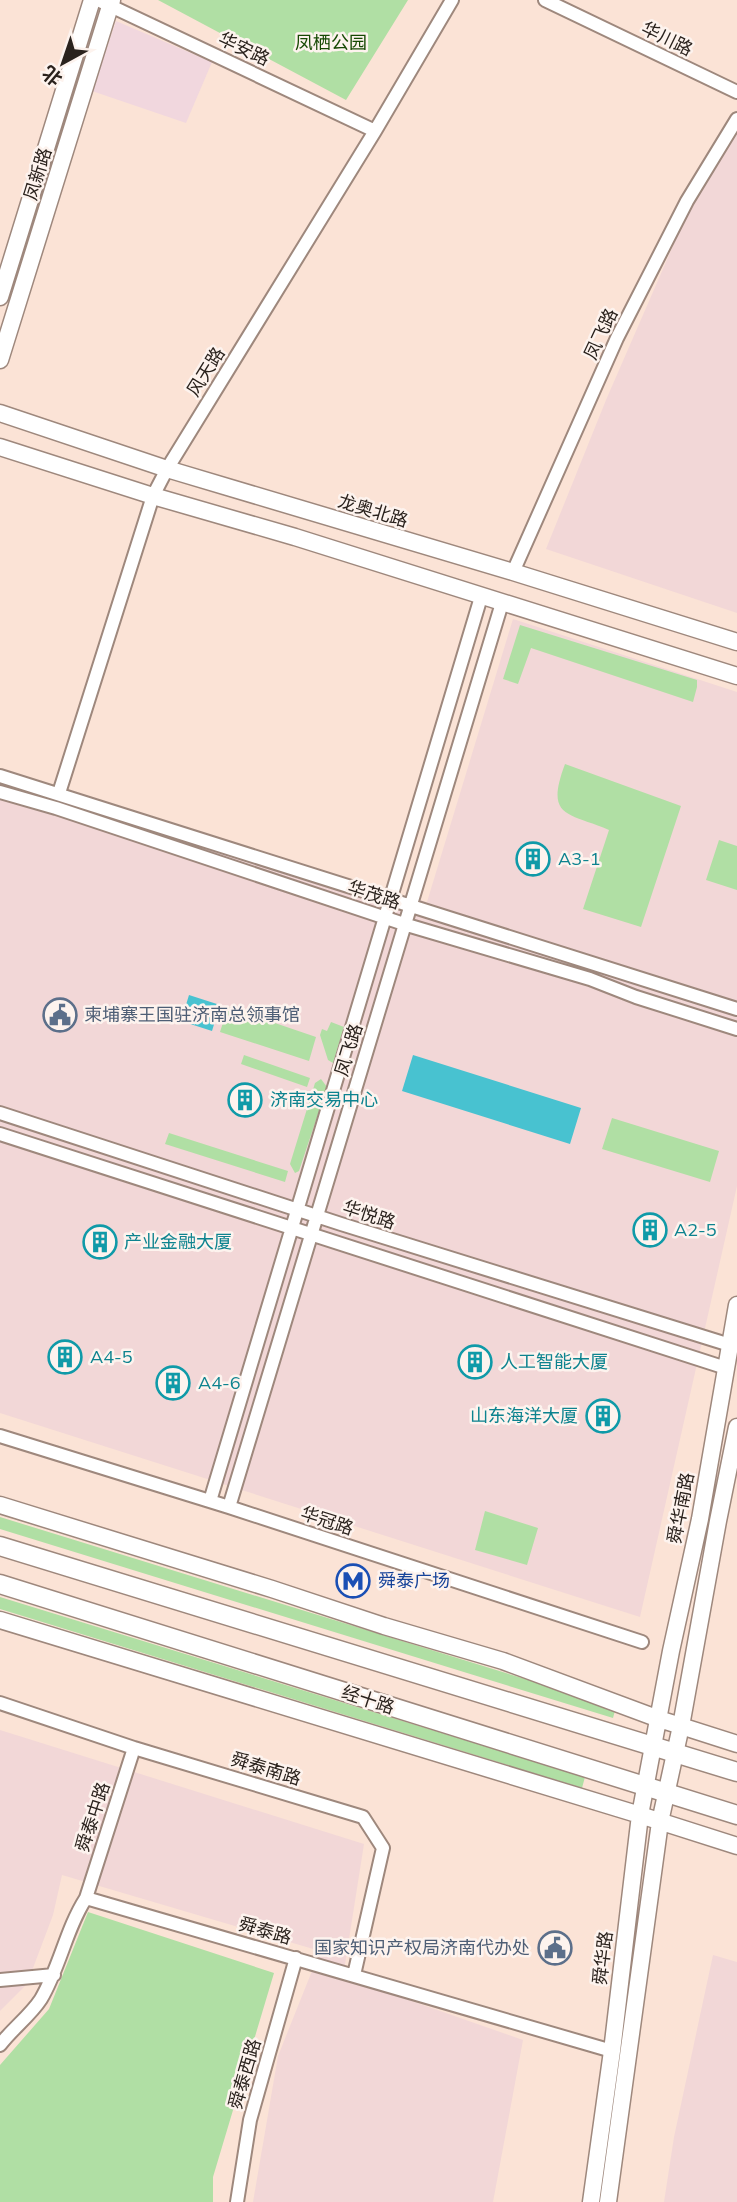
<svg xmlns="http://www.w3.org/2000/svg" width="737" height="2202" viewBox="0 0 737 2202" font-family="Mulish,'Noto Sans SC',sans-serif">
	<style>
		.commercial { fill: #f2d7d7 }
		.education { fill: #f1d7de }
		.green { fill: #b0dfa4 }
		.water { fill: #48c2d0 }
		.lines { fill: none; stroke-linecap: round; stroke-linejoin: round }
		.minor-casing { stroke: #9e887d; stroke-width: 16 }
		.major-casing { stroke: #9e887d; stroke-width: 19 }
		.highway-casing { stroke: #9e887d; stroke-width: 21 }
		.minor { stroke: #fff; stroke-width: 12 }
		.major { stroke: #fff; stroke-width: 16 }
		.highway { stroke: #fff; stroke-width: 18 }
		.labels { text-anchor: middle; stroke-width: 5; stroke-linejoin: round; paint-order: stroke }
		.street-label { font-size: 18px; fill: #2a221d; stroke: #fdf3ee }
		.park-label { font-size: 18px; fill: #164903; stroke: #fdf3ee }
		.culture-label { font-size: 18px; fill: #0d838f; stroke: #fdf3ee; text-anchor: start }
		.service-label { font-size: 18px; fill: #4e5e75; stroke: #fdf3ee; text-anchor: start }
		.transit-label { font-size: 18px; fill: #164399; stroke: #fdf3ee; text-anchor: start }
	</style>
	<rect width="100%" height="100%" fill="#fbe3d6"/>
	<path class="commercial" d="M737,131V613L546,549L606,400L696,193Z
		M513,619L737,692V1186L640,1617L0,1413V780L427,902Z
		M0,1730L364,1844L343,1977L523,2040L493,2202H253L278,2056L320,1951L62,1875L53,1915L27,1984L0,2011Z
		M713,1955L737,1962V2202H664L674,2137Z"/>
	<path class="education" d="M116,21L212,62L186,123L92,91Z"/>
	<path class="green" d="M158,0H408L346,100Z
		M520,625L697,680V687L693,702L531,648L518,684L503,679Z
		M565,764L681,806L641,927L583,909L609,830C567,812 545,818 565,764Z
		M719,840L737,846V890L706,880Z
		M228,1007L316,1037L309,1061L220,1032Z
		M331,1022L344,1027L333,1063L328,1060L320,1035L322,1029L327,1031Z
		M244,1055L310,1078L307,1087L241,1064Z
		M321,1079L327,1087L299,1171L295,1173L290,1164L315,1083Z
		M612,1118L719,1151L710,1182L602,1149Z
		M169,1133L288,1171L285,1182L165,1144Z
		M485,1511L538,1528L527,1565L475,1550Z
		M0,1517L616,1707L613,1718L0,1529Z
		M0,1597L585,1777L582,1788L0,1609Z
		M88,1912L274,1973L213,2177V2202H0V2065L49,2009Z"/>
	<path class="water" d="M189,995L220,1005L212,1031L181,1021Z
		M413,1055L581,1108L570,1144L402,1091Z"/>
	<g class="lines">
		<defs>
			<path id="minor" d="M98,0L375,131
				M545,0L737,92
				M513,572L617,338L687,201L737,119
				M0,776L737,1009
				M0,792L56,808L407,925L590,979L636,997L737,1029
				M59,793L153,496L167,469L375,131L452,0
				M0,1113L341,1224L730,1345
				M0,1134L726,1368
				M0,1436L229,1507L642,1642
				M210,1501L481,597
				M229,1507L502,603
				M0,1703L134,1748L363,1817L383,1848L354,1975
				M86,1898L134,1748
				M0,1980L54,1975
				M0,2045C12,2029 30,2016 41,1999C60,1967 66,1929 86,1898L612,2051
				M237,2202L250,2120L296,1958"/>
			<path id="major" d="M0,297L92,0
				M0,360L112,0
				M0,413L167,469L513,572L737,642
				M0,447L153,496L295,537L737,676
				M0,1505L272,1589L384,1626L503,1661L659,1719L737,1744
				M0,1620L640,1815L737,1846
				M591,2202L612,2051L640,1815L671,1651L700,1519L737,1305
				M608,2202L660,1822L681,1726L718,1521L737,1427"/>
			<path id="highway" d="M0,1546L737,1772
				M0,1584L737,1815"/>
		</defs>
		<use href="#minor" class="minor-casing"/>
		<use href="#major" class="major-casing"/>
		<use href="#highway" class="highway-casing"/>
		<use href="#minor" class="minor"/>
		<use href="#major" class="major"/>
		<use href="#highway" class="highway"/>
	</g>
	<defs>
		<symbol id="building-ring" viewBox="-11 -11 22 22"><circle r="9.5" fill="#fdf3ee" stroke="#0f9aa8" stroke-width="1.5"/><path d="M-4-6H4V6H1V3H-1V6H-4ZM-2.5-4.3h1.7v1.8h-1.7ZM.8-4.3h1.7v1.8H.8ZM-2.5-1h1.7V.8h-1.7ZM.8-1h1.7V.8H.8Z" fill="#0f9aa8"/></symbol>
		<symbol id="civic-ring" viewBox="-11 -11 22 22"><circle r="9.5" fill="#fdf3ee" stroke="#5c6f8a" stroke-width="1.5"/><path d="M-.6-6.5H3V-4.5H.6V-3L4-1V1h2V6H-6V1h2V-1L-.6-3ZM-1.2 2.5V6h2.4V2.5Z" fill="#5c6f8a"/></symbol>
		<symbol id="metro-ring" viewBox="-11 -11 22 22"><circle r="9.5" fill="#fdf3ee" stroke="#1a4fb4" stroke-width="1.5"/><path d="M-5.5 5V-5H-3L0 0L3-5H5.5V5H3V-.5L0 4L-3-.5V5Z" fill="#1a4fb4"/></symbol>
	</defs>
	<g fill-rule="evenodd">
		<use href="#building-ring" x="514" y="840" width="38" height="38"/>
		<use href="#civic-ring" x="41" y="996" width="38" height="38"/>
		<use href="#building-ring" x="226" y="1081" width="38" height="38"/>
		<use href="#building-ring" x="631" y="1211" width="38" height="38"/>
		<use href="#building-ring" x="81" y="1223" width="38" height="38"/>
		<use href="#building-ring" x="46" y="1338" width="38" height="38"/>
		<use href="#building-ring" x="456" y="1343" width="38" height="38"/>
		<use href="#building-ring" x="154" y="1364" width="38" height="38"/>
		<use href="#building-ring" x="584" y="1397" width="38" height="38"/>
		<use href="#metro-ring" x="334" y="1562" width="38" height="38"/>
		<use href="#civic-ring" x="536" y="1929" width="38" height="38"/>
	</g>
	<g class="labels">
		<g class="street-label">
			<text transform="translate(667 39) rotate(26)" y="6">华川路</text>
			<text transform="translate(244 49) rotate(25)" y="6">华安路</text>
			<text transform="translate(38 174) rotate(-73)" y="6">凤新路</text>
			<text transform="translate(601 334) rotate(-65)" y="6">凤飞路</text>
			<text transform="translate(206 372) rotate(-58)" y="6">风天路</text>
			<text transform="translate(373 511) rotate(17)" y="6">龙奥北路</text>
			<text transform="translate(374 895) rotate(18)" y="6">华茂路</text>
			<text transform="translate(349 1050) rotate(-73)" y="6">凤飞路</text>
			<text transform="translate(369 1215) rotate(18)" y="6">华悦路</text>
			<text transform="translate(681 1508) rotate(-79)" y="6">舜华南路</text>
			<text transform="translate(327 1521) rotate(18)" y="6">华冠路</text>
			<text transform="translate(368 1700) rotate(18)" y="6">经十路</text>
			<text transform="translate(266 1769) rotate(17)" y="6">舜泰南路</text>
			<text transform="translate(93 1817) rotate(-72)" y="6">舜泰中路</text>
			<text transform="translate(265 1931) rotate(16)" y="6">舜泰路</text>
			<text transform="translate(603 1958) rotate(-83)" y="6">舜华路</text>
			<text transform="translate(245 2074) rotate(-74)" y="6">舜泰西路</text>
		</g>
		<g class="park-label">
			<text x="331" y="49">凤栖公园</text>
		</g>
		<g class="culture-label">
			<text x="558" y="865">A3-1</text>
			<text x="270" y="1106">济南交易中心</text>
			<text x="674" y="1236">A2-5</text>
			<text x="124" y="1248">产业金融大厦</text>
			<text x="90" y="1363">A4-5</text>
			<text x="500" y="1368">人工智能大厦</text>
			<text x="198" y="1389">A4-6</text>
			<text x="578" y="1422" text-anchor="end">山东海洋大厦</text>
		</g>
		<g class="service-label">
			<text x="84" y="1021">柬埔寨王国驻济南总领事馆</text>
			<text x="530" y="1954" text-anchor="end">国家知识产权局济南代办处</text>
		</g>
		<g class="transit-label">
			<text x="378" y="1587">舜泰广场</text>
		</g>
	</g>
	<g transform="translate(63 63) rotate(220)" stroke="#fdf3ee" stroke-width="5" paint-order="stroke">
	<path d="M0-5L12 26L0 18L-12 26Z" fill="#2a221d"/>
	<text y="-10" font-size="19" font-weight="bold" text-anchor="middle" fill="#2a221d">北</text>
	</g>
</svg>
